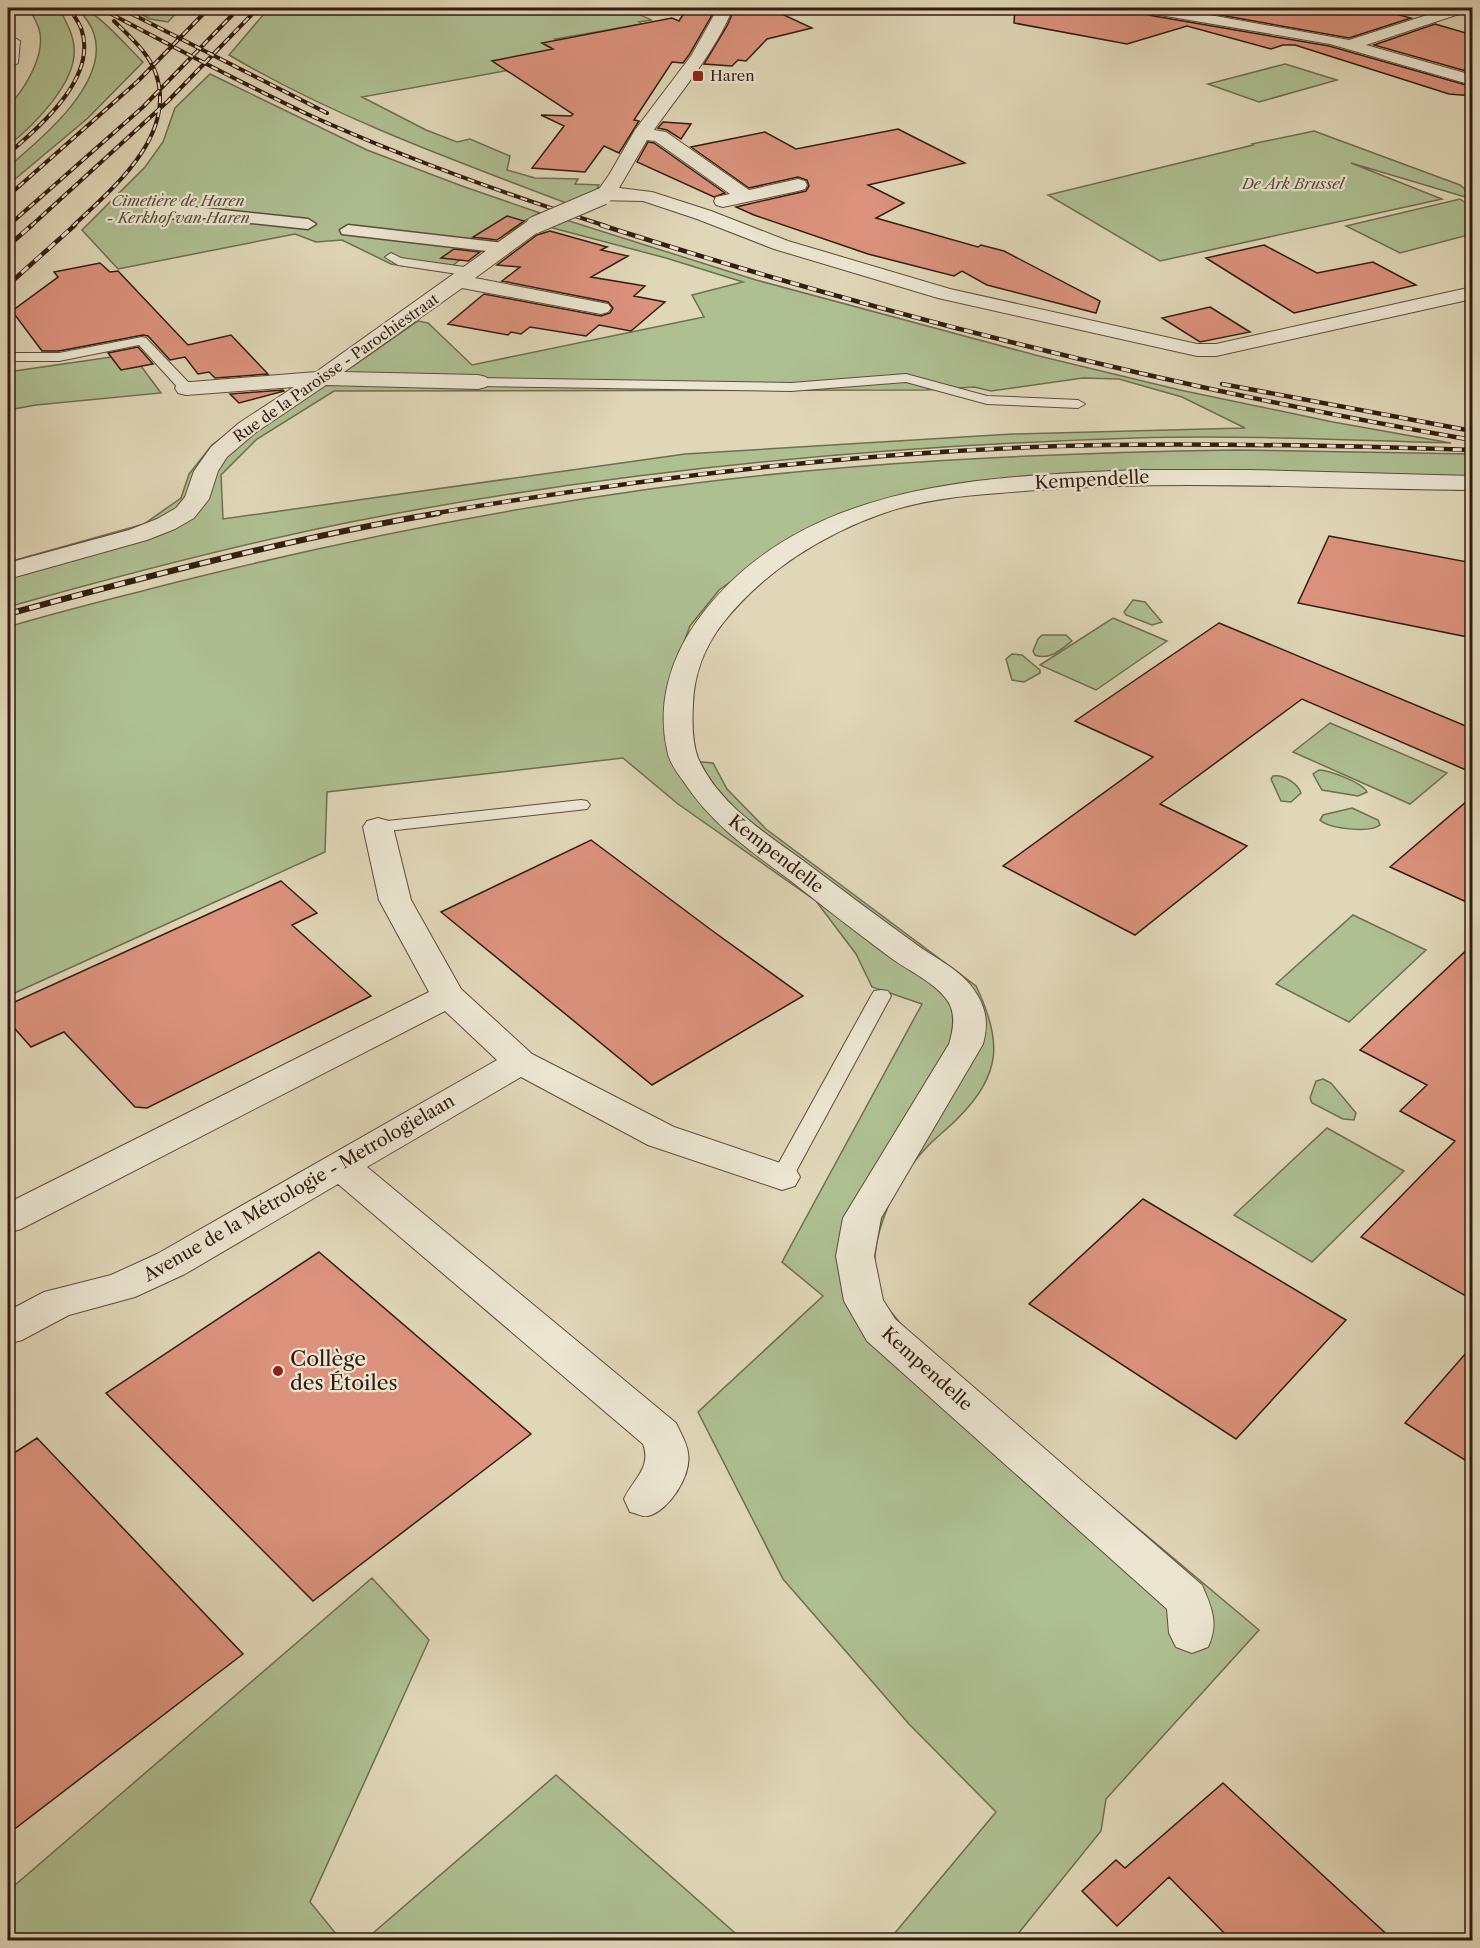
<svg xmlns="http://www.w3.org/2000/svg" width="1480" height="1948" viewBox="0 0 1480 1948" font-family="'Libre Caslon Text',serif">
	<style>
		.green { fill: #aebf92; stroke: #706e50; stroke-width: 1.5; fill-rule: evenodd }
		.building { fill: #dc927d; stroke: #321d0f; stroke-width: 1.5 }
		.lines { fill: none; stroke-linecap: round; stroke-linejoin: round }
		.service-casing { stroke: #5e4c39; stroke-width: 2 }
		.pedestrian-casing { stroke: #5e4c39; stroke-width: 3 }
		.minor-casing { stroke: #5e4c39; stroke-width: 2 }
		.service { fill: #ebe5d1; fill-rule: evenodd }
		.pedestrian { fill: #ebe5d1; fill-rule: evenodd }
		.minor { fill: #ebe5d1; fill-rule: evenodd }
		.rail-far2-casing { stroke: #321d0f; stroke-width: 4 }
		.rail-far1-casing { stroke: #321d0f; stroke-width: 4.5 }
		.rail-casing { stroke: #321d0f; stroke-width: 6 }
		.rail-far2 { stroke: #ebe5d1; stroke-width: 2; stroke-dasharray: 7; stroke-linecap: butt }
		.rail-far1 { stroke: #ebe5d1; stroke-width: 3; stroke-dasharray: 9; stroke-linecap: butt }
		.rail { stroke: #ebe5d1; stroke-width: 4; stroke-dasharray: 11; stroke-linecap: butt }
		.minor-bridge-casing { stroke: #5e4c39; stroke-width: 19; stroke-linecap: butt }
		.minor-bridge { stroke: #ebe5d1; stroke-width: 17 }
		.poi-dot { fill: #8f2418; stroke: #ebe5d1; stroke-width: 2 }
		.labels { text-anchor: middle; stroke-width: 4.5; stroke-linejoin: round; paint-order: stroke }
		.far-poi-label { font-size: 15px; fill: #321d0f; stroke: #ebe5d1; text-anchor: start }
		.far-park-label { font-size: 15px; font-style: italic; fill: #574e36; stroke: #ebe5d1 }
		.far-street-label { font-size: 15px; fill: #321d0f; stroke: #ebe5d1 }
		.street-label { font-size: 18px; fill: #321d0f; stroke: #ebe5d1 }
		.near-poi-label { font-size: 21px; fill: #321d0f; stroke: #ebe5d1; text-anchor: start }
	</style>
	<rect width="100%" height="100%" fill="#e0d7b8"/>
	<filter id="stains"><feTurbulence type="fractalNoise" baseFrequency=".00333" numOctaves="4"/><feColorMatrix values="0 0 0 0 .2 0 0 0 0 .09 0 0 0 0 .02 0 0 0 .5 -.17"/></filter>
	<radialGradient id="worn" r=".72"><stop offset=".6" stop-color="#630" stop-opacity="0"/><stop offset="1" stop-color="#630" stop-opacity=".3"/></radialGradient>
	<path class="green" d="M29,8H59C65,20 73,33 74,47C78,82 33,126 8,146V92L14,100C28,83 46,52 39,29C37,22 32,14 29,8Z
		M77,8C95,7 129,49 143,62L88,118L8,185V167C40,140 110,83 94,34C91,24 84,16 77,8Z
		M129,8H181L168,22L150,19Z
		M269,8H620C631,14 639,13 651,20L639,22L642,24L555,39L586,56L362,97L426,130L457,142L470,139L510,156L507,170L535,178L578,179L575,184L599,185L595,193L569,204C453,160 336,118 229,55Z
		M1285,64L1337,80L1259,102L1208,84Z
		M210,74L367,150L462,186L540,213L526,220L504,238C486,235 475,234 461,248L468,253L445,272L391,264L342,240L316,242L295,234L118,269L82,230L145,167L163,142L175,108Z
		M1314,131L1460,185L1472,195V199L1351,163L1442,199L1160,261L1048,195L1253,145L1252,144Z
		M1460,199L1472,207V234L1400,253L1346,226Z
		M566,220L756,280L1039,356L1180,390L1333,422L1451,443C1346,440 1241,435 1136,438C875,446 613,471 356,521C239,544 122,575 8,607V562L144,524L181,498L189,474L212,445L250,417L353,366L418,321L428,323L472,365L704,317L692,295L743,282L666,258L549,227ZM1083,378L1119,379L1182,397L1245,428L1012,434L685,454L223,519L221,475L257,439L334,391L926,390L974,387L991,391Z
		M132,354L161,393L36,405L8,410V372Z
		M1237,450L1472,454V481L1173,472L955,487L770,554L719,590L690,626L677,661L679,760L713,763L727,789L766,829L976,986C1002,1040 1002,1074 959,1117C949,1128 936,1137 926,1148C893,1183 861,1250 881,1297C885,1306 894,1315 900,1323C909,1333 916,1346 926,1355C954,1382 988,1404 1018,1429C1099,1495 1179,1563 1259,1630L1106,1799L1101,1831L1013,1940H889L996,1812L909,1724L783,1579L698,1412L823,1296L782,1262L922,1004L872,987L856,954L816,901L678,804L623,758L327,792L325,852L8,996V627C64,610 120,597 177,582C333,543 491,511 650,489C844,462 1041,453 1237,450Z
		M1133,600L1145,602L1162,622L1152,625L1126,615L1124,612Z
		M1113,618L1167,641L1096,690L1040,665Z
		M1042,635H1066L1072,641C1062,649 1049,661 1035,655L1033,651L1038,639Z
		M1012,654L1022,655L1040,670V673L1024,682L1012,680L1006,659Z
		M1330,723L1447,773L1410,804L1293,752Z
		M1319,770C1329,770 1363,783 1367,792L1358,796L1322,790L1313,774Z
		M1273,776C1284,774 1298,784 1301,793L1291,802L1281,801L1271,779Z
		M1352,808L1378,820L1380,825C1370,833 1329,829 1320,820L1323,815Z
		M1353,915L1426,950L1349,1022L1276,984Z
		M1323,1079L1331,1083L1356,1113L1354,1120L1343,1119L1312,1103L1310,1098L1316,1081Z
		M1327,1128L1404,1171L1312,1262L1234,1215Z
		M372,1578L429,1640L310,1902L341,1940H8V1891Z
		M556,1775L743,1940H365Z"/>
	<path class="building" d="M687,8H716L689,55L683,63L672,62L634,120L639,121L619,153L604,146L585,172L532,168L564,126L541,115L571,116L573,114L492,61L553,49L542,43L672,18L679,21Z
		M735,8H769L812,28L767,39L746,61L738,60L732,66L704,64L727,26Z
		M1015,8H1138L1148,15L1329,46L1473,87V96L1449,94L1295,45H1283L1271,49L1187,26L1127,44L1014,23Z
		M1181,8H1372L1411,18L1349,38Z
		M1435,24L1473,35V73L1374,45Z
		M663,122L691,124L681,139L667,130L658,128Z
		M898,129L965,163L868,185L904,203L876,218L978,247L981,245L1004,251L1100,301L1096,313L987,285L962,271L954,276L868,254L754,215L736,207L806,191L809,186L807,180L798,177L749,188L691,147L765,132L796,149Z
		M648,142L654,143L725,193L714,197L637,162Z
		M507,216L524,221L497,240L473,237Z
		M550,231L607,247L601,250L628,256L591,277L645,286L634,296L665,302L631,331L599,325L586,336L530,327L521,334L511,332L508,335L448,324L484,294L601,316L610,313L613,308L608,302L502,281L520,267L497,265L537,235Z
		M1264,245L1317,273L1373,262L1416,285L1294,313L1206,258Z
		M454,249L480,252L468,261L441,258Z
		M100,263L110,272L118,271L188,345L231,335L268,374L215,378L209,372L198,374L185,357L170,360L148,336L143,335L59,351H42L12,311L58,277L54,272Z
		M1210,307L1250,332L1200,342L1162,318Z
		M138,347L153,364L121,370L108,353Z
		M284,391L239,403L230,394L283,390Z
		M1329,536L1473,563V638L1298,603Z
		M1219,623L1473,729V773L1302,699L1160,804L1247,846L1135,935L1003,866L1153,757L1075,721Z
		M1473,796V905L1390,867Z
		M591,840L714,932L803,996L652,1085L441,912Z
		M281,881L317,913L292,925L371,996L147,1108L135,1107L64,1032L31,1047L8,1021V1005Z
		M1473,944V1300L1361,1237L1455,1141L1400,1111L1427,1085L1360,1050Z
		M1143,1199L1346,1320L1236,1439L1029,1304Z
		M319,1252L531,1434L313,1601L106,1393Z
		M1473,1345V1465L1405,1423Z
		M37,1438L243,1654L8,1834V1457Z
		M1223,1783L1394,1941H1232L1169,1877L1117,1926L1082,1891L1116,1860L1125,1868Z"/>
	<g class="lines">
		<defs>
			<path id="service" d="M15,38L20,41L18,63L13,66L8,63L10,45H8V39Z
				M391,253L401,258L471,268L477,272L471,276L398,265L385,257Z
				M142,337L146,338L191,385L193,388L191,391H181L139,345L59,361H8V353H59Z
				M906,374L987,396L1078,400L1085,404L1078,408L987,404L906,382L791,391L478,386L471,382L478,378L791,383Z
				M581,800L587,801L590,805L587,809L378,832L372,831L369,827L372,823L378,822Z
				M881,990L888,991L891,996L793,1177L790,1182L782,1185L774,1182L771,1177L871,996L874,991Z"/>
			<path id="pedestrian" d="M173,199L194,207L308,219L316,224L308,229L186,216L164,220L151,217L146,211L150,204Z
				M348,225L504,243L510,244L512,248L510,252L504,253L342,234L340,230Z"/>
			<path id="minor" d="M718,8H733C714,54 682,90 654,130L666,132L749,190L798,179L805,181L807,185L805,189L798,191L723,207L716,205L714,201L716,197L730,194L655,141L647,140L619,188L652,192L711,211L788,241L950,289L1197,344H1216L1472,287V299L1216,356H1197L938,298L774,249L697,219L643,201L596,200L594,196L609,175L635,130L691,56Z
				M980,8H1000L992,13L983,11Z
				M1140,8H1171L1349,40L1449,8H1470L1468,11L1366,45L1472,75V85L1330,44L1148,13Z
				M535,219L542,221L545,225L542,229L475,278L608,304L611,308L608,312L601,314L462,288L344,372L478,375L486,377L489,382L486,387L478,389L326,385L255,433L227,457L218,471L209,499L194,518L175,529L147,540L8,579V563L129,530L157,519L176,508L185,497L194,471L211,447L239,423L294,387L186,395L178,393L175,388L178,383L316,372L528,221Z
				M1138,470H1249L1472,476V490C1327,489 1183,479 1038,490C987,494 933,496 884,513C823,534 763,572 723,623C705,646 694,674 693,704C692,721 692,742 698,758C720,807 768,834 809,865C844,891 878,917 913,942C932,957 957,967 972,987C986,1006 989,1022 983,1044L881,1218L874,1256L883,1300L895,1319L1202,1585C1212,1608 1219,1624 1208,1647L1192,1653L1176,1647L1169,1633L1167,1609L867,1341L844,1301L836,1256L843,1218L949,1044C953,1031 956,1016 949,1003C937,983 910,972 891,958C857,933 824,907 791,881C751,851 712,825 684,782C677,773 669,762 667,750C657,704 670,659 697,621C798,481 982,477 1138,470Z
				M378,818L389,821L393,827L411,900L461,989L532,1054L674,1127L795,1168L800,1177L795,1186L782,1190L648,1145L521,1077L367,1167L676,1423C680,1432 687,1443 688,1453C692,1475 669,1511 648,1516C642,1517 636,1513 630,1512L624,1499C633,1479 652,1468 643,1444L338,1184L185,1274L135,1297L69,1315L22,1340L8,1344V1311L44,1292L111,1275L157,1254L497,1060L445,1011L21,1229L8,1233V1203L429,992L379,900L363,827L367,821Z"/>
		</defs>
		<use href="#service" class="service-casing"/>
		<use href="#pedestrian" class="pedestrian-casing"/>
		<use href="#minor" class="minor-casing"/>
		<use href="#service" class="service"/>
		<use href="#pedestrian" class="pedestrian"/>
		<use href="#minor" class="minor"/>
		<defs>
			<path id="rail-far2" d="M100,8C168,44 237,81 307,114C404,158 505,194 606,226
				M120,8L327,113
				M8,154C40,126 99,77 81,28C78,21 73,14 69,8
				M8,196L138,81L209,8
				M8,226L143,107L239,8
				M31,226L168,101L258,8
				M73,226C112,189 177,136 156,74C149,53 130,37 114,21"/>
			<path id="rail-far1" d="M601,225C886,316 1177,389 1472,440
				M8,246L32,225
				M8,285L75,225
				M1222,384L1472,431
				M431,514C653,476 879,449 1104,445C1227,443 1349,446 1472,450"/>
			<path id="rail" d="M8,614C151,575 294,538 439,513"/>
		</defs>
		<use href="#rail-far2" class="rail-far2-casing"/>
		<use href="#rail-far1" class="rail-far1-casing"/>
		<use href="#rail" class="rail-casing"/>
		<use href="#rail-far2" class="rail-far2"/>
		<use href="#rail-far1" class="rail-far1"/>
		<use href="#rail" class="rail"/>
		<defs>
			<path id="minor-bridge" d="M535,225L603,196"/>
		</defs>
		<use href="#minor-bridge" class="minor-bridge-casing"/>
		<use href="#minor-bridge" class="minor-bridge"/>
	</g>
	<g class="poi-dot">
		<rect x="692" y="70" width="12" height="12" rx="3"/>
		<circle cx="278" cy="1371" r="6"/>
	</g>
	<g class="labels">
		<g class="far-poi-label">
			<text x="710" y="81">Haren</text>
		</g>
		<g class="far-park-label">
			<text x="1293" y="189">De Ark Brussel</text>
			<text x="178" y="206">Cimetière de Haren<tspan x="178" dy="17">- Kerkhof van Haren</tspan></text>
		</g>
		<g class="far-street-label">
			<text transform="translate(336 368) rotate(-35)" y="5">Rue de la Paroisse - Parochiestraat</text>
		</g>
		<g class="street-label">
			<text transform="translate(1092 480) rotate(-3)" y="6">Kempendelle</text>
			<text transform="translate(776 854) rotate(38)" y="6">Kempendelle</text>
			<text transform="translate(299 1188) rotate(-30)" y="6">Avenue de la Métrologie - Metrologielaan</text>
			<text transform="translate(927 1369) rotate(42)" y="6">Kempendelle</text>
		</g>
		<g class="near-poi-label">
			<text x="290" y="1366">Collège<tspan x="290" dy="24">des Étoiles</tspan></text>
		</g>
	</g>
	<rect width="1480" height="1948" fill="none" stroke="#e0d7b8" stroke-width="30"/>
	<rect x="9" y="9" width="1462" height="1930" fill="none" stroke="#321d0f" stroke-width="3"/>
	<rect x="15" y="15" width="1450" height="1918" fill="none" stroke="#321d0f" stroke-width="1.5"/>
	<rect width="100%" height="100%" filter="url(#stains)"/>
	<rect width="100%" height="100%" fill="url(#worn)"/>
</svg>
